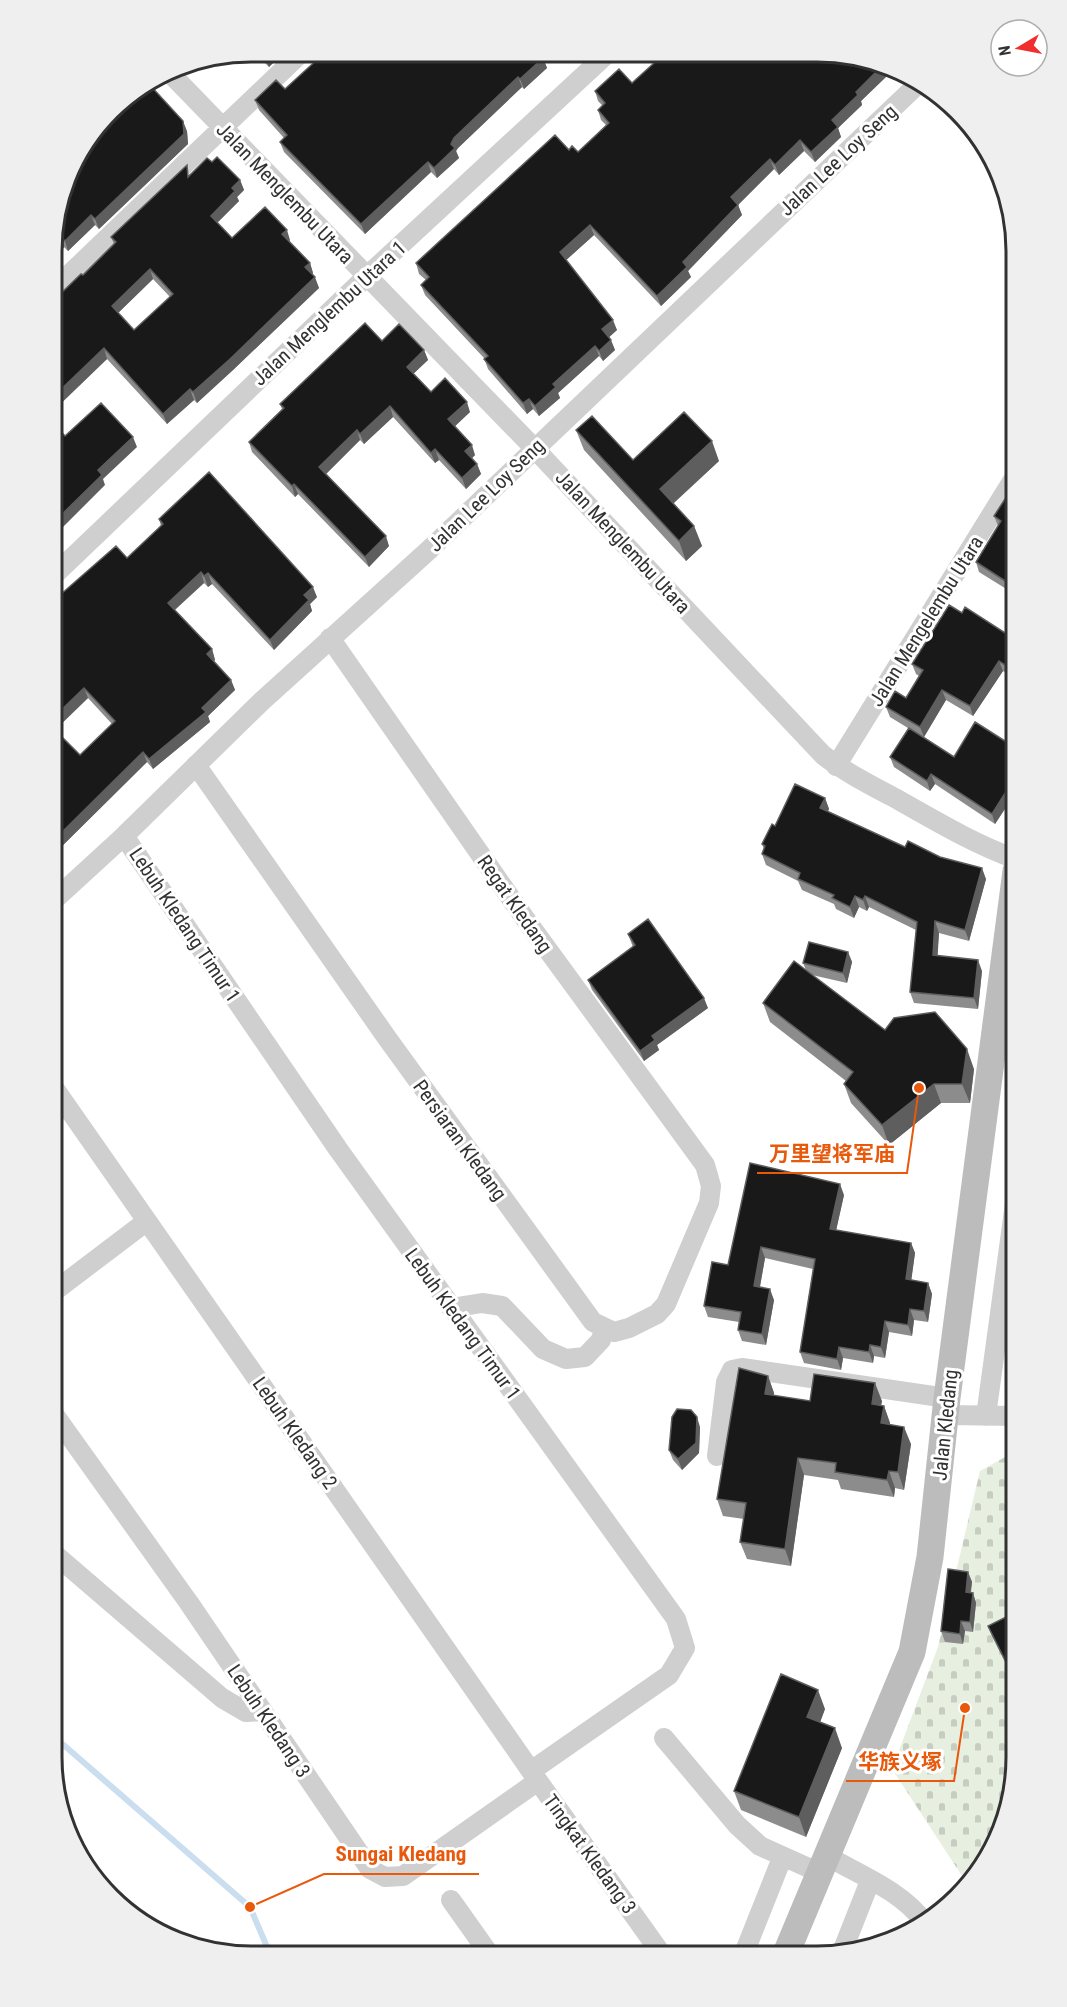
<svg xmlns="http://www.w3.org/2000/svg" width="1067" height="2007" viewBox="0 0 1067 2007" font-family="'Roboto Condensed','Noto Sans SC',sans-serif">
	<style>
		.cemetery { fill: url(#cemetery-stones) }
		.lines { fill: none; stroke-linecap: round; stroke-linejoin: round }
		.stream { stroke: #cbdeef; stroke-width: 6 }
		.minor { stroke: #cfcfcf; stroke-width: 20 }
		.secondary { stroke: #bcbcbc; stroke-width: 27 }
		.wall { fill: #8c8c8c; fill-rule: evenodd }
		.shaded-wall { fill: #5e5e5e }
		.building { fill: #191919; stroke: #5e5e5e; stroke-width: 1.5; fill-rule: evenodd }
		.labels { text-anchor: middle; stroke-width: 6; stroke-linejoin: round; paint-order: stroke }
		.street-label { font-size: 20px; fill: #323232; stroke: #fff }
		.rim { fill: none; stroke: #323232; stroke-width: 3 }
		.leader { fill: none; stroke: #e8590c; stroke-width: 2 }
		.callout-dot { fill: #e8590c; stroke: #fff; stroke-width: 2 }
		.callout-label { font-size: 21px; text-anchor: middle; font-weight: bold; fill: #e8590c; stroke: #fff; stroke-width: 6; stroke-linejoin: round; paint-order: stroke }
	</style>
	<defs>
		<pattern id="cemetery-stones" width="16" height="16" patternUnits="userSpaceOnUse" patternTransform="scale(1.5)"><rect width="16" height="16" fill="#e7efe0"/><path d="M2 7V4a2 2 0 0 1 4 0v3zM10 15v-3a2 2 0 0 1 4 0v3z" fill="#c7cdc1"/></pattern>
	</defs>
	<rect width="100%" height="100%" fill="#fff"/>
	<path class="cemetery" d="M1016,1451V1770L1001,1833L975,1878L968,1885L892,1769L938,1647L980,1471Z"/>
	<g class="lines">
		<path class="stream" d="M51,1734L250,1907L270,1954"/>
		<path class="minor" d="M167,70L534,448L823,755C845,772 870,785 895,798C934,820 974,844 1016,859
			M53,290L303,51
			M52,577L366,277L608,53
			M196,765L387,1038L593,1322L614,1332L629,1328L657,1314L666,1304L709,1203L711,1186L705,1165L526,920L330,638
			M836,766L1016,475
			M124,836L338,1149L676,1619L685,1648L669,1675L531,1771
			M52,902L124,836L262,701L430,549L917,85
			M994,1035L1016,1038
			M52,1085L538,1781L663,1956
			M52,1293L147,1221
			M451,1308L482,1303L502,1306L543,1349L566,1359L585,1357L601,1340L604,1329
			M51,1410L189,1603L370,1869L385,1877L403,1876L538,1781
			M946,1415L1016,1416
			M986,1416L1016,1196
			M717,1456L726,1382L732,1370L742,1368L947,1398
			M51,1551L222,1698L246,1712L263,1711
			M664,1738L737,1825L760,1846L820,1873
			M827,1856C860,1875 902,1891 925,1923
			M451,1900L490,1955
			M842,1952L870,1881
			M743,1956L782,1858"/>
		<path class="secondary" d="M785,1956L912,1652L930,1557L947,1398L1016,871"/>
	</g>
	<path class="wall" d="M253,51H285L269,67Z
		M312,51L557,53L545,63L547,68L524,89L522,87L458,148L456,151L459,158L437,178L431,172L365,234L284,152L280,142L284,138L259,110L255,100L285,89L317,60L314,56Z
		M659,54L855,55L886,70L888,75L861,101L862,105L838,128L841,137L815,162L804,151L779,175L774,169L738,205L742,215L688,271L691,277L661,306L594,235L566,260L617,330L609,337L615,350L603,361L599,356L558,393L560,398L539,416L533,409L527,414L488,369L484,358L425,295L421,285L426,280L419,274L416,263L569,150L578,152L606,125L601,120L598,110L603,106L598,101L595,91L632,83L662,56Z
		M187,131L188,144L99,229L95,225L68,251L64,247L53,259V225Z
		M212,162L240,180L244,190L237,197L239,201L217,223L232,238L290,240L289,241L310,263L313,273L312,274L319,288L233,370L197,403L194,400L167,424L107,359L52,412L83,275L114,244L111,237L190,174ZM153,279L170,297L134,330L118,313Z
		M382,341L424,350L428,360L413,374L431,392L470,412L455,426L475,455L472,458L477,464L481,474L466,489L439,460L435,463L393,417L364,444L360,440L326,474L389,546L369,567L298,494L295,497L252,452L249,442L282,409L280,404Z
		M576,430L633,460L719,461L673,504L694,526L702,546L686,561L584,450Z
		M1016,482V595L979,572L976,562L998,526L994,516Z
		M159,519L317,597L310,604L312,611L274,650L212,584L208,587L204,583L175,610L212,649L215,660L214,661L231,680L235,690L208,716L210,722L153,769L147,762L52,856V735L80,755L112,724L88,698L56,729L52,725V602L127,558L161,526Z
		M962,613L1016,640V679L1003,671L973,716L946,700L924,737L954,757L1016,748V792L995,824L935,784L930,791L894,767L890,757L908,728L890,717L886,707L906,698L919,676L916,674L912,664Z
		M825,798L829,809L828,811L905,847L986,879L969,941L939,933L937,956L982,971L978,1009L914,1003L910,992L916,930L869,907L867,911L859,907L854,918L836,909L834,904L802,890L798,881L766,865L762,854L764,849L762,844L775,826Z
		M628,934L708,1008L657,1045L659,1050L644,1061L592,990L588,980L633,947Z
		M848,952L852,962L847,983L812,975L885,1030L974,1069L970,1103H941L889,1145L851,1103L844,1084L846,1081L770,1022L763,1003L806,970L803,963Z
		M844,1195L836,1230L911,1243L915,1253L911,1280L928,1283L932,1294L928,1322L914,1320L912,1336L889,1332L885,1358L874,1356L873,1363L843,1358L841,1370L804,1363L800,1352L813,1269L765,1258L760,1287L774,1300L766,1345L742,1341L738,1330L739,1322L708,1317L704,1306L728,1265Z
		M768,1376L774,1393V1396L810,1401H882L881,1405L884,1406L890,1423V1425L911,1444L904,1490L895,1488L894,1497L841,1489L838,1480L804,1475L791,1566L747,1559L740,1542L744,1519L723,1516L717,1499Z
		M700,1427L699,1453L682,1470L673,1460L669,1450Z
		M968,1572L972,1582L971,1593H973L976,1603L973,1632L965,1631L963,1644L945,1642L941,1631Z
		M1014,1625H1016V1667L1009,1670L992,1636L988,1626Z
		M825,1709L820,1722L842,1748L806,1837L741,1810L734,1791Z"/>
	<path class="shaded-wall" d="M271,51H285L269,67L265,57Z
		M541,53H557L545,63L547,68L524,89L520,79Z
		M881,67L886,70L888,75L861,101L862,105L838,128L841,137L815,162L811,152L832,120L856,92Z
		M518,77L522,87L458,148L456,151L459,158L437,178L434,168L454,138Z
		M183,121L187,131L188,144L99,229L95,219Z
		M800,140L804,151L779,175L775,165Z
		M770,159L774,169L735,208L731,197Z
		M428,162L431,172L365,234L361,224Z
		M240,180L244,190L237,197L239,201L214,226L211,216L232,188Z
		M738,205L742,215L688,271L691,277L661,306L657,296L683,262Z
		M91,215L95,225L68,251L65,241Z
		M590,225L594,235L563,263L560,252Z
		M287,230L290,240L286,244L282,234Z
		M61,237L64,247L53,259V245Z
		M310,263L313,273L309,277L305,267Z
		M150,269L153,279L115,316L112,306Z
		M315,277L319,288L233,370L197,403L193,392Z
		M613,320L617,330L606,340L602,329Z
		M611,340L615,350L603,361L599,351Z
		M595,346L599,356L558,393L560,398L539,416L535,406L553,384Z
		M104,348L107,359L52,412V398Z
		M424,350L428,360L410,377L407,367Z
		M190,389L194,400L167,424L163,414Z
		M529,399L533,409L527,414L523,403Z
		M467,402L470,412L452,429L448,419Z
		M390,406L393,417L364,444L360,434Z
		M357,430L360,440L323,477L319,467Z
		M133,437L137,447L103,479L105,485L52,538V524L98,470Z
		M712,441L719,461L667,509L660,489Z
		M472,445L475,455L469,461L465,451Z
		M435,449L439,460L435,463L431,453Z
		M477,464L481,474L466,489L462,478Z
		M294,484L298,494L295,497L292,486Z
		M694,526L702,546L686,561L679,541Z
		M386,536L389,546L369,567L365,557Z
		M201,572L204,583L171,613L168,603Z
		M208,573L212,584L208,587L204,576Z
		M313,587L317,597L310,604L312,611L274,650L270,640L304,595Z
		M212,649L215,660L211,664L207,654Z
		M999,661L1003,671L973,716L970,706Z
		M231,680L235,690L208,716L210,722L153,769L149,759Z
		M84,688L88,698L56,729L52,719Z
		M942,690L946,700L924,737L920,727Z
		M143,752L147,762L52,856V842Z
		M931,774L935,784L930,791L927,781Z
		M1016,776V792L995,824L992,814Z
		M825,798L829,809L824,819L820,808Z
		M982,868L986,879L969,941L965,930Z
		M855,896L859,907L854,918L850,907Z
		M865,896L869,907L867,911L863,900Z
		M935,921L939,933L937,966L933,955Z
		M848,952L852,962L847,983L843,973Z
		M978,960L982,971L978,1009L974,998Z
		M704,998L708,1008L657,1045L659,1050L644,1061L640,1051L652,1036Z
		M967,1049L974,1069L970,1103L962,1084Z
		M934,1084L941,1103L889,1145L882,1125Z
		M840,1184L844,1195L834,1240L830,1229Z
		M911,1243L915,1253L910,1290L906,1279Z
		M761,1247L765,1258L758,1297L754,1286Z
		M928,1283L932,1294L928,1322L924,1311Z
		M770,1289L774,1300L766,1345L762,1334Z
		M910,1309L914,1320L912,1336L908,1325Z
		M885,1321L889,1332L885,1358L881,1347Z
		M870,1345L874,1356L873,1363L869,1352Z
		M839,1347L843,1358L841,1370L837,1359Z
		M768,1376L774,1393L771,1411L765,1394Z
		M875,1383L882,1401L878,1421L872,1404Z
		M884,1406L890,1423L888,1441L881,1423Z
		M697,1417L700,1427L699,1453L682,1470L678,1459Z
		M904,1427L911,1444L904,1490L898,1472Z
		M798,1458L804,1475L791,1566L785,1549Z
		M889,1471L895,1488L894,1497L887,1480Z
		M968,1572L972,1582L969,1602L966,1592Z
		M973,1593L976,1603L973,1632L970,1622Z
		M961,1621L965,1631L963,1644L960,1634Z
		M818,1690L825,1709L815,1736L807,1717Z
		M835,1728L842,1748L806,1837L799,1817Z"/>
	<path class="building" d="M260,51H271L265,57Z
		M315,51L541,53L539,54L543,58L520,79L518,77L454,138L451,144L455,148L434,168L428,162L361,224L280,142L287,135L255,100L276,80L285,89L320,57Z
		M664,54L855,55L881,67L856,92L858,95L832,120L838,127L811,152L800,140L775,165L770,159L731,197L738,205L683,262L687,267L657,296L590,225L560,252L613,320L602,329L611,340L599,351L595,346L553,384L556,387L535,406L529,399L523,403L484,359L488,356L421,285L429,277L416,263L555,135L569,150L572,146L578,152L609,123L598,110L605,103L595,91L619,69L632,83Z
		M148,83L183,121L184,134L95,219L91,215L65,241L61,237L53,245V225L72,162L119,101Z
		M217,157L240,180L232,188L235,191L211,216L232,238L265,207L287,230L282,234L310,263L305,267L315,277L229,360L193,392L190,389L163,414L104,348L52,398L53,301L81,274L83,275L116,242L111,237L187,165L188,177L207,158L212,162ZM150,269L173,294L134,330L112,306Z
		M365,323L382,341L399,324L424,350L407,367L431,392L445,378L467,402L448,419L472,445L465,451L477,464L462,478L435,449L431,453L390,406L360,434L357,430L319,467L386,536L365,557L294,484L292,486L249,442L284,408L280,404Z
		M101,403L133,437L98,470L102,475L52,524V422L65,436Z
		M684,412L712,441L660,489L694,526L679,541L576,430L592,416L633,460Z
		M209,472L313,587L304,595L309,600L270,640L208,573L204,576L201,572L168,603L212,649L207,654L231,680L202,708L206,712L149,759L143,752L52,842V735L56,731L80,755L115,721L84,688L52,719V602L116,546L127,558L163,524L159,519Z
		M1016,482V588L976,562L1001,521L994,516Z
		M949,605L962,613L965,607L1016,640V672L999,661L970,706L942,690L920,727L886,707L895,691L906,698L923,670L912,664Z
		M975,722L1016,748V776L992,814L931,774L927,781L890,757L909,728L954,757Z
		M795,784L825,798L820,808L905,847L908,841L940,857L982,868L965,930L935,921L933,955L978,960L974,998L910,992L917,922L865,896L863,900L855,896L850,907L832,898L834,895L798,879L800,873L762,854L765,846L762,844L772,824L775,826Z
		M648,919L704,998L652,1036L655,1040L640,1051L588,980L635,945L628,934Z
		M809,942L848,952L843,973L803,963Z
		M794,961L885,1030L894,1018L935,1012L967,1049L962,1084H934L882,1125L844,1084L853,1072L763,1003Z
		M750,1163L840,1184L830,1229L911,1243L906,1279L928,1283L924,1311L910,1309L908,1325L885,1321L881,1347L870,1345L869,1352L839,1347L837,1359L800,1352L815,1259L761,1247L754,1286L770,1289L762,1334L738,1330L741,1312L704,1306L712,1262L728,1265Z
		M739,1368L768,1376L765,1394L810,1401L814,1374L875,1383L872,1404L884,1406L881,1423L904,1427L898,1472L889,1471L887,1480L835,1472L836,1463L798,1458L785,1549L740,1542L746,1503L717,1499Z
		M677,1409L691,1410L697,1417L696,1443L678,1459L669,1450L672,1417Z
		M948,1569L968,1572L966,1592L973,1593L970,1622L961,1621L960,1634L941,1631Z
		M1010,1615L1014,1625H1016V1655L1005,1660L988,1626Z
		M781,1674L818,1690L807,1717L835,1728L799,1817L734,1791Z"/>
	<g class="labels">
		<g class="street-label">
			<text transform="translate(838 160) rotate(-43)" y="7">Jalan Lee Loy Seng</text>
			<text transform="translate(285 193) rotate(46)" y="7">Jalan Menglembu Utara</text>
			<text transform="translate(329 313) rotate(-43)" y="7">Jalan Menglembu Utara 1</text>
			<text transform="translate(486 495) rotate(-44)" y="7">Jalan Lee Loy Seng</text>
			<text transform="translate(623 542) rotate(47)" y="7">Jalan Menglembu Utara</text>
			<text transform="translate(926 621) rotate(-58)" y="7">Jalan Mengelembu Utara</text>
			<text transform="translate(515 904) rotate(55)" y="7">Regat Kledang</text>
			<text transform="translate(185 925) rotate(56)" y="7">Lebuh Kledang Timur 1</text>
			<text transform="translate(460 1140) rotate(54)" y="7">Persiaran Kledang</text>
			<text transform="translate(463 1324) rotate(54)" y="7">Lebuh Kledang Timur 1</text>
			<text transform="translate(945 1425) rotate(-84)" y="7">Jalan Kledang</text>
			<text transform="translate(295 1433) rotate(55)" y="7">Lebuh Kledang 2</text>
			<text transform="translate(269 1721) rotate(56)" y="7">Lebuh Kledang 3</text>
			<text transform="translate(590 1854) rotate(54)" y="7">Tingkat Kledang 3</text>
		</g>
	</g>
	<path d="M0 0H1067V2007H0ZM251 62H817A189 189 0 0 1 1006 251V1757A189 189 0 0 1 817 1946H251A189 189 0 0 1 62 1757V251A189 189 0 0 1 251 62Z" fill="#efefef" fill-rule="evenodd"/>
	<path class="rim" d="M251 62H817A189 189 0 0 1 1006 251V1757A189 189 0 0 1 817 1946H251A189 189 0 0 1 62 1757V251A189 189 0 0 1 251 62Z"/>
	<path class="leader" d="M919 1088L907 1173H757M965 1708L954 1781H846M250 1907L324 1874H479"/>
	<g class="callout-dot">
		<circle cx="919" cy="1088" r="6"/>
		<circle cx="965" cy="1708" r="6"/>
		<circle cx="250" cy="1907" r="6"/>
	</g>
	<g class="callout-label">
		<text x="832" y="1161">万里望将军庙</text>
		<text x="900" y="1769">华族义塚</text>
		<text x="401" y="1861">Sungai Kledang</text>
	</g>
	<g transform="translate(1019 48) rotate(260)"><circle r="28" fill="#ffffff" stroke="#adadad" stroke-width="1.5"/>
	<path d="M0-4.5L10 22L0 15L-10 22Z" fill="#ef2e2d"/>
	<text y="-9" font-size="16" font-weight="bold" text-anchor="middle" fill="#323232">N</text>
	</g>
</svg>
